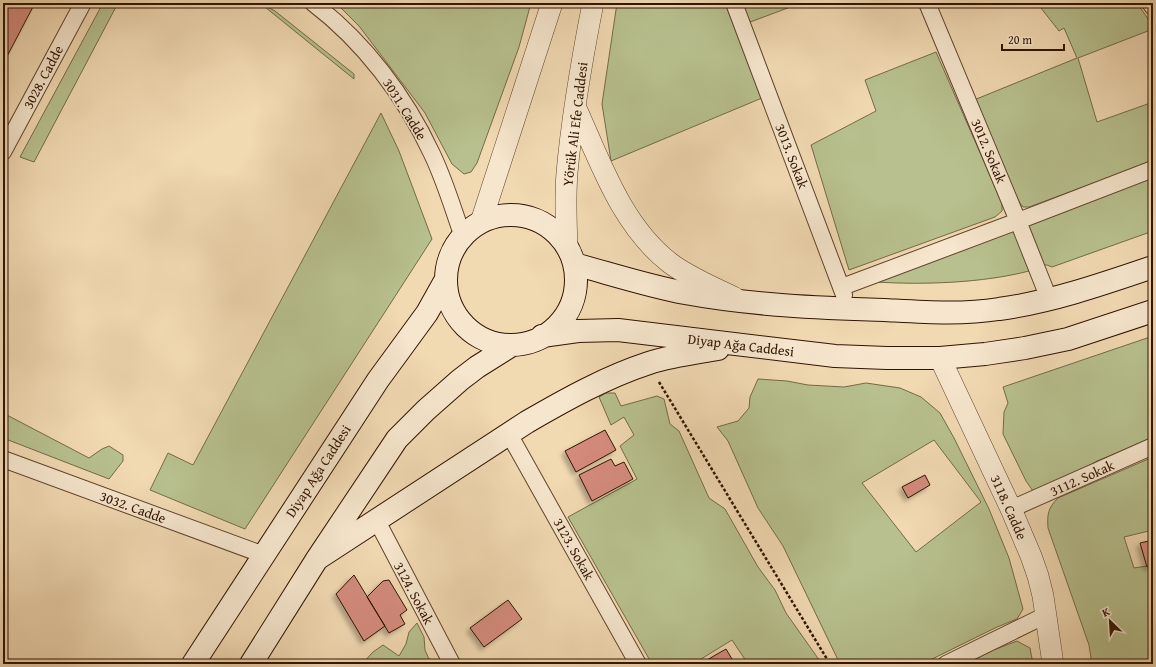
<svg xmlns="http://www.w3.org/2000/svg" width="1156" height="667" viewBox="0 0 1156 667" font-family="'Gentium Book Plus',serif">
	<style>
		.green { fill: #b7c08e; stroke: #746a47; fill-rule: evenodd }
		.building { fill: #d48b7c; stroke: #311300; filter: url(#shadow) }
		.lines { fill: none; stroke-linecap: round; stroke-linejoin: round }
		.minor-casing { stroke: #61442c; stroke-width: 18 }
		.tertiary-casing { stroke: #61442c; stroke-width: 22 }
		.secondary-casing { stroke: #311300; stroke-width: 24 }
		.path { stroke: #311300; stroke-width: 2.5; stroke-dasharray: 3 2; stroke-linecap: butt }
		.minor { stroke: #f6e6cd; stroke-width: 16 }
		.tertiary { stroke: #f6e6cd; stroke-width: 21 }
		.secondary { stroke: #f6e6cd; stroke-width: 22 }
		.labels { text-anchor: middle; stroke-width: 3.5; stroke-linejoin: round; paint-order: stroke }
		.street-label { font-size: 14px; fill: #311300; stroke: #f6e6cd }
	</style>
	<defs>
		<filter id="shadow"><feDropShadow dx="-3.5" dy="3.5" stdDeviation="2" flood-color="#0004"/></filter>
	</defs>
	<rect width="100%" height="100%" fill="#f1d9b2"/>
	<filter id="stains"><feTurbulence type="fractalNoise" baseFrequency=".005" numOctaves="4"/><feColorMatrix values="0 0 0 0 .2 0 0 0 0 .09 0 0 0 0 .02 0 0 0 .5 -.17"/></filter>
	<radialGradient id="worn" r=".72"><stop offset=".6" stop-color="#630" stop-opacity="0"/><stop offset="1" stop-color="#630" stop-opacity=".3"/></radialGradient>
	<path class="green" d="M103,3H118L34,162L20,157Z
		M260,3L275,11L354,74V79Z
		M336,3H531L519,47L477,163L471,172L464,174L452,164L425,113L359,26Z
		M617,3H725L762,98L611,161L602,104Z
		M736,3H801L745,24Z
		M1037,3H1137L1153,26V29L1078,58L1097,122L1153,102V161L1029,207H1023L1018,201L974,100L1077,58L1064,28L1059,31Z
		M936,52L1002,203V211L995,217L849,270L811,145L876,111L865,80Z
		M381,113L399,151L432,239L245,529L150,490L168,453L193,465Z
		M1153,175V231L1052,267L1047,265H1043L1027,230L1029,224Z
		M1011,229L1022,241L1029,271C983,283 923,285 876,282Z
		M1153,336V436L1146,441L1097,461L1075,474L1033,491L1026,481L1003,434L1004,412L1008,403L1003,387Z
		M758,379L787,381L808,385L844,387L866,383L900,388L921,397L940,413L954,438L989,509L1009,558L1023,609L1017,619L997,627L922,664H840L783,546L758,508L728,441L717,427L738,421L749,408L750,397ZM934,440L981,502L916,552L862,483Z
		M606,393H615L621,406L657,396L664,399L670,424L679,431L709,498L725,509L758,567L775,590L786,613L822,664H748L732,640L693,664H652L568,517L637,479L620,446L634,435L624,417L611,425L599,397Z
		M3,413L89,458L102,449L109,446L123,455V461L109,479L3,438Z
		M1153,457V530L1124,537L1134,568L1153,565V664H1092L1089,645L1048,528C1047,514 1048,508 1058,498Z
		M417,623L424,637L425,650L429,659L440,661L442,664H362L373,652L383,645L399,656L406,644L409,632Z
		M1017,641L1030,648L1033,664H966L991,651Z"/>
	<path class="building" d="M3,3H35L3,64Z
		M605,430L616,450L576,472L565,451Z
		M611,459L615,466L624,462L633,479L592,501L579,475Z
		M925,475L930,485L908,498L902,487Z
		M1153,540V565L1147,567L1140,543Z
		M354,575L385,626L364,641L336,594Z
		M389,580L407,610L400,615L405,624L389,633L367,597L383,581Z
		M508,600L522,619L484,647L470,628Z
		M726,649L735,664H700Z"/>
	<g class="lines">
		<defs>
			<path id="minor" d="M313,3C364,42 405,96 432,154C445,181 453,209 463,237
				M734,3L844,295
				M927,3L1018,221L1049,299
				M1150,3L1153,7
				M3,152L83,3
				M842,287L1018,221L1153,169
				M509,434L638,664
				M3,459L264,555
				M1011,509L1153,446
				M377,521L452,664
				M946,664L1046,615"/>
			<path id="tertiary" d="M575,106C600,161 621,225 670,263C690,278 713,287 735,298
				M481,222L552,3
				M567,246C566,222 565,197 567,173C572,116 582,59 593,3
				M940,358L1011,509L1031,556L1038,576L1043,596L1053,664"/>
			<path id="secondary" d="M446 280a65 65 0 1 1 130 0a65 65 0 1 1-130 0Z
				M574,264C611,274 648,286 685,293C750,305 818,308 884,310C922,312 961,315 999,309C1051,302 1103,284 1153,267
				M542,336L578,331L618,330L835,356L887,358H940L985,354L1025,348L1068,339L1153,311
				M317,559L527,422C565,400 606,377 649,363C671,356 695,353 718,349
				M193,664L378,380L427,313L446,279
				M251,664L317,559L397,439L426,410L460,380L477,367L512,345"/>
		</defs>
		<use href="#minor" class="minor-casing"/>
		<use href="#tertiary" class="tertiary-casing"/>
		<use href="#secondary" class="secondary-casing"/>
		<path class="path" d="M659,382L830,664"/>
		<use href="#minor" class="minor"/>
		<use href="#tertiary" class="tertiary"/>
		<use href="#secondary" class="secondary"/>
	</g>
	<g class="labels">
		<g class="street-label">
			<text transform="translate(43 77) rotate(-62)" y="5">3028. Cadde</text>
			<text transform="translate(405 109) rotate(58)" y="5">3031. Cadde</text>
			<text transform="translate(575 124) rotate(-83)" y="5">Yörük Ali Efe Caddesi</text>
			<text transform="translate(989 151) rotate(67)" y="5">3012. Sokak</text>
			<text transform="translate(792 156) rotate(69)" y="5">3013. Sokak</text>
			<text transform="translate(741 345) rotate(7)" y="5">Diyap Ağa Caddesi</text>
			<text transform="translate(318 471) rotate(-57)" y="5">Diyap Ağa Caddesi</text>
			<text transform="translate(1082 478) rotate(-24)" y="5">3112. Sokak</text>
			<text transform="translate(133 507) rotate(20)" y="5">3032. Cadde</text>
			<text transform="translate(1009 507) rotate(66)" y="5">3118. Cadde</text>
			<text transform="translate(574 549) rotate(61)" y="5">3123. Sokak</text>
			<text transform="translate(414 593) rotate(62)" y="5">3124. Sokak</text>
		</g>
	</g>
	<rect width="1156" height="667" fill="none" stroke="#f1d9b2" stroke-width="16"/>
	<rect x="4" y="4" width="1148" height="659" fill="none" stroke="#311300" stroke-width="2"/>
	<rect x="8" y="8" width="1140" height="651" fill="none" stroke="#311300"/>
	<g transform="translate(1110 621) rotate(335)" stroke="#f6e6cd" stroke-width="3" paint-order="stroke">
	<path d="M0-3L7 15L0 10L-7 15Z" fill="#311300"/>
	<text y="-6" font-size="11" font-weight="bold" text-anchor="middle" fill="#311300">K</text>
	</g>
	<path d="M1002 44v6h62v-6" fill="none" stroke="#311300" stroke-width="2"/>
	<text x="1008" y="44" font-size="12" fill="#311300" stroke="#f6e6cd" stroke-width="3" paint-order="stroke">20 m</text>
	<rect width="100%" height="100%" filter="url(#stains)"/>
	<rect width="100%" height="100%" fill="url(#worn)"/>
</svg>
